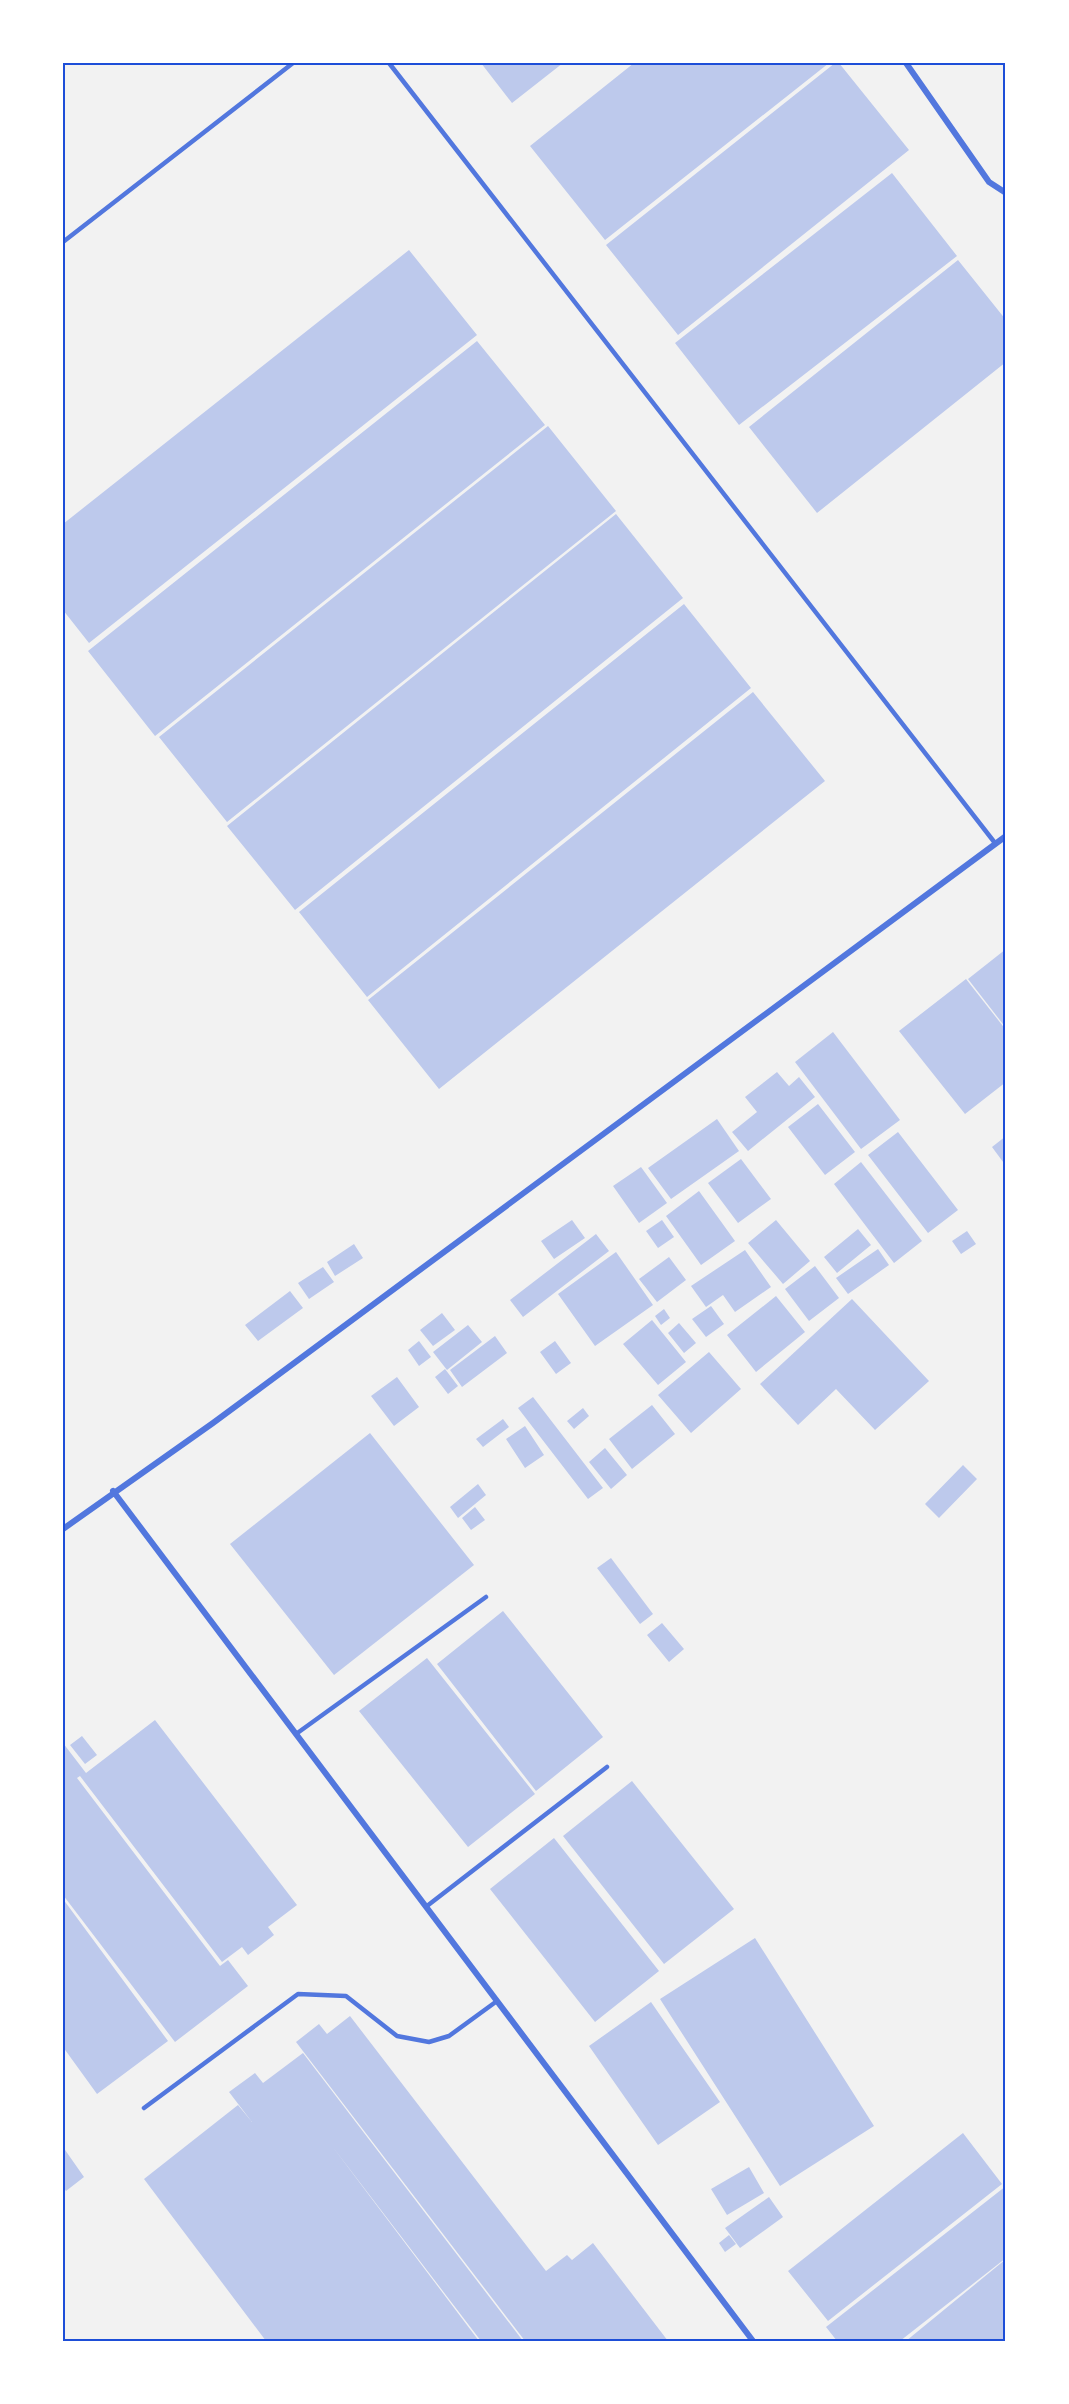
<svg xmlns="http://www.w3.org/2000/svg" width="1069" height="2404" viewBox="0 0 1069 2404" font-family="'Exo 2',sans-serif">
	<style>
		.building { fill: #bdc9ec }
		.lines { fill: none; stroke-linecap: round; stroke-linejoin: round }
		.service { stroke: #5277de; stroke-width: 4.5 }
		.minor { stroke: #5277de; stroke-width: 6 }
		.neatline { fill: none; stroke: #1d4ed8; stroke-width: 2 }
	</style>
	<rect width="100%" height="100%" fill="#f2f2f2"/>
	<path class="building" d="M481,63H563L512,103Z
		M634,63H829L605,240L530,146Z
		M835,63H839L909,150L678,335L606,245Z
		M892,173L957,256L739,425L675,343Z
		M409,250L477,335L89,643L63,610V524Z
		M958,260L1006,320V362L817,513L749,427Z
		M477,341L545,425L155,736L88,651Z
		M548,426L616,511L227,822L159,737Z
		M616,514L683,598L295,910L227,826Z
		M684,604L751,688L367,997L299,912Z
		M753,692L825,781L439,1089L368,1000Z
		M1006,949V1028L968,979Z
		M966,979L1006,1030V1082L965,1114L899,1031Z
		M833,1032L900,1120L861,1149L795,1062Z
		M777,1072L789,1086L799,1077L815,1097L748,1151L732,1132L757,1112L745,1097Z
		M818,1104L855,1152L825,1175L788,1127Z
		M717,1119L739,1151L671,1199L648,1168Z
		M898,1132L958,1210L928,1233L868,1155Z
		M1006,1136V1166L992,1147Z
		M741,1159L771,1199L738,1223L708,1183Z
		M861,1162L922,1241L894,1263L834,1184Z
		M641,1167L667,1203L639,1223L613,1186Z
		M699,1191L735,1241L701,1265L666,1216Z
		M572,1220L585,1238L554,1259L541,1241Z
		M662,1220L674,1237L658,1248L646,1231Z
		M776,1220L810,1261L783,1284L748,1243Z
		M858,1229L871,1245L837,1273L824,1257Z
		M967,1231L976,1244L961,1254L952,1241Z
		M596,1234L609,1251L523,1317L510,1300Z
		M354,1244L363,1258L335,1276L327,1262Z
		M878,1249L889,1265L848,1294L836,1278Z
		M745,1250L771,1287L735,1312L723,1295L706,1307L691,1286Z
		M616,1252L653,1305L595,1346L558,1294Z
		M669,1257L686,1280L657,1302L639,1279Z
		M815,1266L839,1298L809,1321L785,1289Z
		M323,1267L334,1282L309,1299L298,1283Z
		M290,1291L303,1308L258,1341L245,1325Z
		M776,1296L805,1332L756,1372L727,1335Z
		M852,1299L929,1381L875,1430L836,1389L798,1425L760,1384Z
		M711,1306L724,1324L706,1337L692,1319Z
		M664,1309L670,1318L661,1325L655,1316Z
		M442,1313L455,1330L433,1346L420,1330Z
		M652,1320L686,1362L658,1385L623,1344Z
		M679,1323L696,1343L684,1353L668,1333Z
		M468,1325L482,1342L447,1370L433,1352Z
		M495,1336L507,1353L462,1387L450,1370Z
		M419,1341L431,1357L419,1366L408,1350Z
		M555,1341L571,1363L556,1374L540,1352Z
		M709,1352L741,1389L691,1433L658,1395Z
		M445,1369L458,1386L448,1394L435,1377Z
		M397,1377L419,1407L394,1426L371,1396Z
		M533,1397L603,1488L588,1499L518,1408Z
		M652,1405L675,1434L632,1469L609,1439Z
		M583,1408L589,1416L574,1429L567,1421Z
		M503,1419L509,1427L483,1447L476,1439Z
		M525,1426L544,1455L525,1468L506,1439Z
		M370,1433L474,1565L334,1675L230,1544Z
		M605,1448L627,1475L611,1489L589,1462Z
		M963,1465L977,1479L939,1518L925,1504Z
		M478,1484L486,1495L458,1518L450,1507Z
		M475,1507L485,1520L471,1530L462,1518Z
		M611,1558L653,1614L640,1624L597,1568Z
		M503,1611L603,1737L536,1791L437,1664Z
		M662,1623L684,1649L669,1662L647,1635Z
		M427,1658L535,1794L468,1847L359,1711Z
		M155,1720L297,1905L268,1927L274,1935L248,1955L242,1947L222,1962L80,1776L77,1778L220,1966L228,1960L248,1986L175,2042L63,1895V1743L86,1773Z
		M82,1736L97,1755L85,1764L70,1745Z
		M632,1781L734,1909L664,1964L563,1836Z
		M554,1838L659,1971L595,2022L490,1889Z
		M63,1899L168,2041L97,2094L63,2047Z
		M755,1938L874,2126L780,2186L660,1999Z
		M651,2002L720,2102L658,2145L589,2046Z
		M350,2016L546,2271L567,2255L572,2260L593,2243L668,2341H525L296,2042L319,2024L327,2034Z
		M303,2053L523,2341H481L332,2146L479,2341H266L144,2179L238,2105L252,2122L229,2092L255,2073L263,2083Z
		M963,2133L1002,2184L828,2321L788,2271Z
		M63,2147L84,2177L66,2191L63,2187Z
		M749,2167L764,2193L727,2215L711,2189Z
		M1006,2186V2258L900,2341H837L826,2327Z
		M769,2197L783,2217L740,2248L725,2228Z
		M729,2235L736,2244L725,2252L719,2243Z
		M1006,2259V2341H906Z"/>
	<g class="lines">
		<path class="service" d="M389,63L995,843
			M63,242L293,63
			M296,1734L486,1597
			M427,1906L607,1767
			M144,2108L298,1994L346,1996L397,2036L429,2042L449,2036L497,2001"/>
		<path class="minor" d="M906,63L989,182L1006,193
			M113,1491L753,2341
			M63,1529L213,1423L1006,836"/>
	</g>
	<rect width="1069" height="2404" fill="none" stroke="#ffffff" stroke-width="129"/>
	<rect x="64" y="64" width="940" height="2276" class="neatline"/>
</svg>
